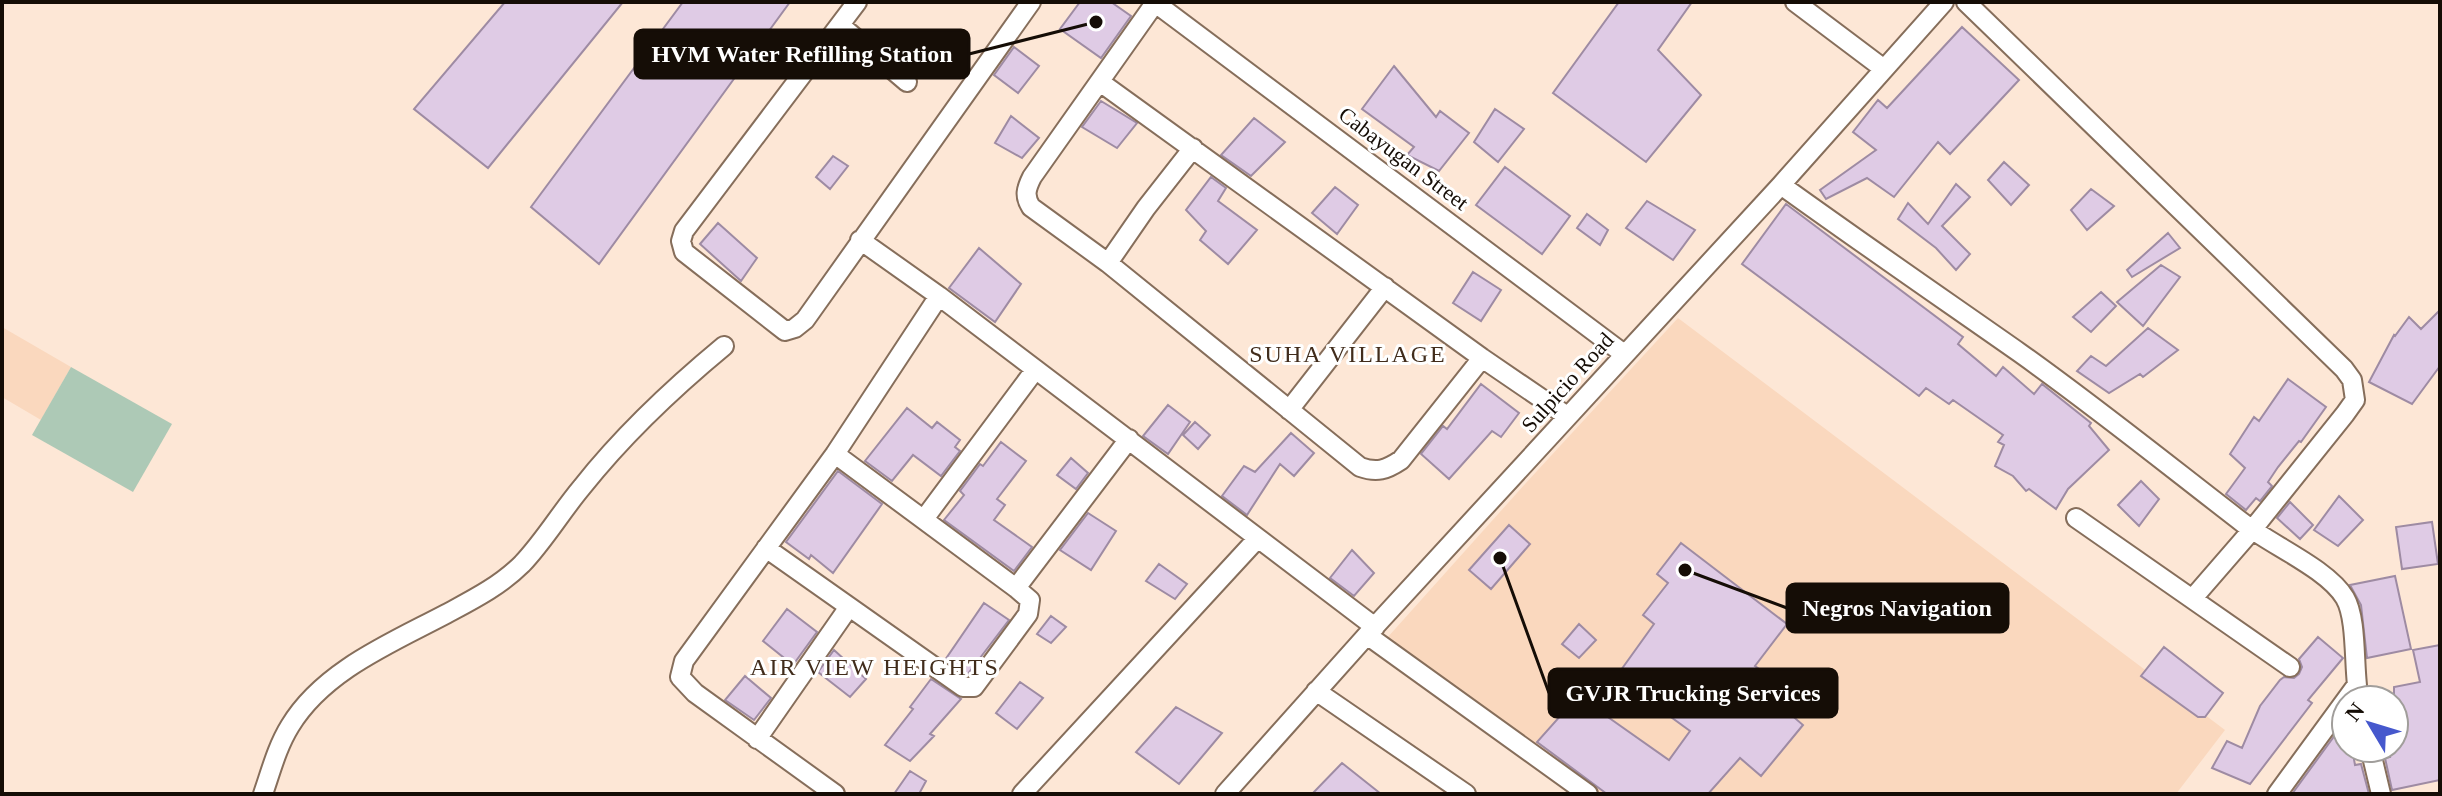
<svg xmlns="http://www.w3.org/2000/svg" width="2442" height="796" viewBox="0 0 2442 796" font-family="Georgia,serif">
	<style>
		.built { fill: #fad8be }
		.green { fill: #adc9b6 }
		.building { fill: #dfcbe5; stroke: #9e8ba3; stroke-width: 2 }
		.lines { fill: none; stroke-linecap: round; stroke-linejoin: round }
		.street-casing { stroke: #866e5b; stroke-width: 22 }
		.street { stroke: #fff; stroke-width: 18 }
		.labels { text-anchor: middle; stroke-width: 6; stroke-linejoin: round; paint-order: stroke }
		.street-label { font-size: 22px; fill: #150d06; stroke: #fff }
		.neighbourhood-label { font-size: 24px; letter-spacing: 2px; fill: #412c1b; stroke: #fff }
		.leader { fill: none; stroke: #150d06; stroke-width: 3 }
		.callout-dot { fill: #150d06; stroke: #fff; stroke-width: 3 }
		.callout { fill: #150d06; stroke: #150d06; stroke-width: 3 }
		.callout-label { font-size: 24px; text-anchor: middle; font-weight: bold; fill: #fff }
	</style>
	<rect width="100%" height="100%" fill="#fde7d6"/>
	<path class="built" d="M1678,318L2225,730L2176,794H1601L1387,638L1525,484Z
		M2,327L71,367L41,420L2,397Z"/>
	<path class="green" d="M71,367L172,424L133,492L32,435Z"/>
	<path class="building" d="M505,2H623L488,168L414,109Z
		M683,2H790L599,264L531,207Z
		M1080,2H1111L1131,16L1101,58L1060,29Z
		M1619,2H1692L1658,50L1701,95L1646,162L1553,93Z
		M1962,27L2019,80L1950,154L1938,142L1894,197L1867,178L1826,199L1820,190L1876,150L1853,132L1878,100L1887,108Z
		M1014,47L1039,66L1018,93L994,75Z
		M1394,66L1436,117L1440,111L1469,133L1439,171L1407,155L1414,147L1362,109Z
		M1101,101L1137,123L1117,148L1082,127Z
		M1495,109L1524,129L1498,162L1474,142Z
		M1011,116L1039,138L1022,158L995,143Z
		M1254,118L1285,142L1251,176L1221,155Z
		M833,156L848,166L830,189L816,177Z
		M2004,162L2029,185L2011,205L1988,180Z
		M1505,167L1570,216L1542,254L1476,205Z
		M1211,177L1226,188L1218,201L1257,230L1228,264L1200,240L1206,231L1186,210Z
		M1956,184L1970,197L1942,226L1970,254L1956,270L1936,248L1898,219L1908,203L1928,224Z
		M1335,187L1358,205L1337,234L1312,213Z
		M2091,189L2114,206L2087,230L2071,210Z
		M1647,201L1695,230L1673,260L1626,228Z
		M1786,204L1963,337L1958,344L1996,376L2003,367L2034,394L2042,384L2091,423L2089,426L2109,450L2068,489L2056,509L2029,489L2026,491L2013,476L1995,466L2004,445L1998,442L2003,435L1953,400L1949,404L1926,388L1919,396L1742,264Z
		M1587,214L1608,230L1600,245L1577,228Z
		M718,223L757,258L741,281L700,244Z
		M2168,233L2180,248L2132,277L2127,270Z
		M979,248L1021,284L995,322L949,288Z
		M2161,265L2180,277L2143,326L2117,302Z
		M1473,272L1501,290L1481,321L1453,303Z
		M2101,292L2116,306L2091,332L2073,317Z
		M2440,310V366L2412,404L2369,382L2394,335L2395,336L2409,317L2421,329Z
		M2148,328L2178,350L2143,377L2140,374L2109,393L2077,371L2091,356L2106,366Z
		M2288,379L2326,407L2301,442L2299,441L2278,467L2268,482L2272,486L2260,501L2256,498L2246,510L2226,494L2245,468L2230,454L2254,417L2259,421Z
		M1481,384L1519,413L1501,437L1492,431L1449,479L1421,454L1443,426L1447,429Z
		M1168,405L1190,422L1168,454L1143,436Z
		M907,408L932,428L937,422L960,440L955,447L960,451L941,476L913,455L892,481L865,461Z
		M1195,422L1210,435L1198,449L1183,435Z
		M1291,433L1314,453L1294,476L1280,464L1247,515L1222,496L1244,466L1255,472Z
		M1001,442L1026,461L997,499L1005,505L994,520L1032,547L1014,571L944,520L964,495L960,491L980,464L983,466Z
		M1071,458L1088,473L1076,489L1057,475Z
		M838,471L882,504L833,573L811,555L809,559L786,542Z
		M2141,481L2159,499L2139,526L2118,505Z
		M2339,496L2363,520L2338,546L2314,530Z
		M2290,502L2313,525L2300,539L2277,518Z
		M1088,513L1116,531L1091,570L1060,550Z
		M2432,522L2438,564L2402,569L2396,527Z
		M1509,525L1530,544L1491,589L1469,570Z
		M1681,543L1787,624L1755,666L1784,687L1774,700L1803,725L1761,776L1740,758L1708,794H1607L1537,742L1578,696L1669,760L1690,731L1616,677L1654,624L1643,615L1668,583L1657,574Z
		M1352,550L1374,573L1354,596L1330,578Z
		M1159,564L1187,584L1175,599L1146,581Z
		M2395,576L2411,649L2367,658L2361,605L2350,585Z
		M984,603L1009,620L967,675L945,660Z
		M787,609L817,632L793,665L763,641Z
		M1051,616L1066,627L1051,643L1037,634Z
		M1579,624L1596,640L1579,658L1562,644Z
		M2318,637L2343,658L2308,700L2312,703L2250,784L2212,768L2227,741L2242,748L2260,706L2280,680L2284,677L2294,678L2299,674L2302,667L2299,659Z
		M2440,645V780L2392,790L2385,758L2390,757L2388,748H2394V687L2420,682L2413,650Z
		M2164,647L2223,693L2205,717H2198L2141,676Z
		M834,650L866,679L850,697L818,672Z
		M745,676L771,698L754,720L725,700Z
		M931,679L961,699L930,734L934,736L910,761L885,745L913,709L910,707Z
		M1020,682L1043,698L1017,729L996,713Z
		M1176,707L1222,733L1179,784L1136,752Z
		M2346,720V748H2352L2355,765L2361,764L2369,794H2292Z
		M1342,763L1381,794H1312Z
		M910,771L926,781L919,794H894Z"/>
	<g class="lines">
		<defs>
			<path id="street" d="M857,2L684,231L681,241L684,252L785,331L795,328L805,320L1031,2
				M1154,2L1624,354
				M1795,2L1884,69
				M1966,2L2344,369L2352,380L2355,400L2345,414L2252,530L2193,598
				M1155,3L1032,177C1026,189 1024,196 1031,207L1108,263L1360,467C1377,473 1386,470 1401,460L1482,358
				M840,25L907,82
				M1100,82L1482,358L1567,416
				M1781,185C1860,242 1940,297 2020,353C2096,407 2169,466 2243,523C2271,545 2328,569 2345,598C2358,620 2353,672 2359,700
				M860,240L939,296L1375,627
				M1108,263L1146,208L1193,148
				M1289,410L1385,287
				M2076,518L2290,667
				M924,519L1035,370
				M766,548L963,687H974L1028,614L1030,600L1016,588L835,454
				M1016,588L1129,439
				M1367,635L1588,794
				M1316,691L1466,794
				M757,739L849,607
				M2370,748L2381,794
				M263,794C271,771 277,747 290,726C323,671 391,643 446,614C472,600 500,586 522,564C544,541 561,512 582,487C624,434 672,389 724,346
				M835,794L695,693L680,677L684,661L835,454L939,296
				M1022,794L1257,539
				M1225,794L1367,635L1781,185L1944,2
				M2277,794L2356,686"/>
		</defs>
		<use href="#street" class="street-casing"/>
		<use href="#street" class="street"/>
	</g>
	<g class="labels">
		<g class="street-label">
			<text transform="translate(1404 158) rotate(37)" y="8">Cabayugan Street</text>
			<text transform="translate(1567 382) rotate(-48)" y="8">Sulpicio Road</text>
		</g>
		<g class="neighbourhood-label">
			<text x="1348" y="362">SUHA VILLAGE</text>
			<text x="875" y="675">AIR VIEW HEIGHTS</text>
		</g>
	</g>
	<path class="leader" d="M1096 22L969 54M1685 570L1787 608M1500 558L1549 693"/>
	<g class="callout-dot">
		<circle cx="1096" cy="22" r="8"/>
		<circle cx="1685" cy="570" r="8"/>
		<circle cx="1500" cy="558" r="8"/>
	</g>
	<g class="callout">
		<rect x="635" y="30" width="334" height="48" rx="8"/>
		<rect x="1787" y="584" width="221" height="48" rx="8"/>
		<rect x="1549" y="669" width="288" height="48" rx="8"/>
	</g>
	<g class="callout-label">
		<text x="802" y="62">HVM Water Refilling Station</text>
		<text x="1897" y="616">Negros Navigation</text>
		<text x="1693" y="701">GVJR Trucking Services</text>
	</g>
	<rect width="2442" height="796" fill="none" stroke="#150d06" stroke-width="8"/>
	<g transform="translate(2370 724) rotate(308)"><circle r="38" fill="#ffffff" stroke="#a19e9b" stroke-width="2"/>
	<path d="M0-6L14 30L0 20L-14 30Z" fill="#4658cd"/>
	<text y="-12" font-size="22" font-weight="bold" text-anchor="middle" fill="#150d06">N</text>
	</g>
</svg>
